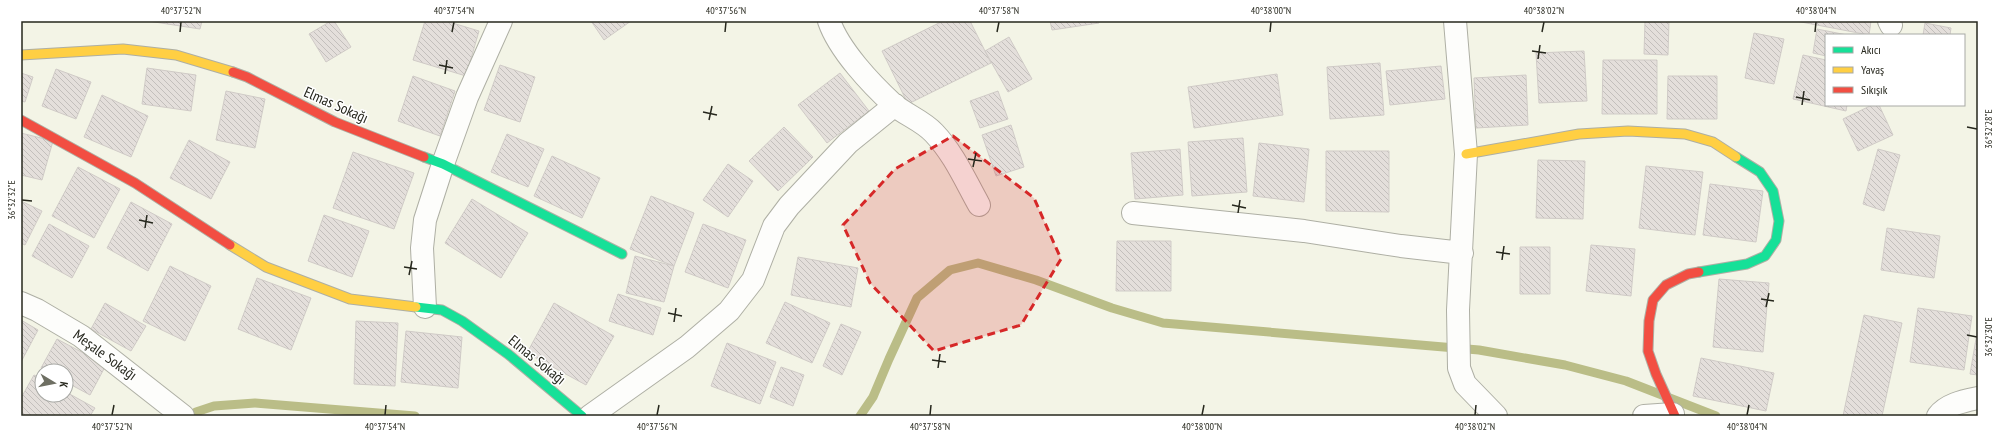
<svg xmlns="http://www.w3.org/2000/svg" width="1999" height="437" viewBox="0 0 1999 437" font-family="'PT Sans Narrow',sans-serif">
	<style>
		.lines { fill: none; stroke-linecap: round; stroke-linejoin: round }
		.stream { stroke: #babd87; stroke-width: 9 }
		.building { fill: url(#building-back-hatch); stroke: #d0cbc7 }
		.street-casing { stroke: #aeafa4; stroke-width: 24 }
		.fast-casing { stroke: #aeafa4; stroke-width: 11 }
		.slow-casing { stroke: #aeafa4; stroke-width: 11 }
		.jam-casing { stroke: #aeafa4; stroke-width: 11 }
		.street { stroke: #fdfdfb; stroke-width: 22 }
		.fast { stroke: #16e098; stroke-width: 9 }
		.slow { stroke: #ffcf43; stroke-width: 9 }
		.jam { stroke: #f24e42; stroke-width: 9 }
		.marked { fill: #d62828; fill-opacity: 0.2; stroke: #d62828; stroke-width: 3; stroke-dasharray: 8 5; stroke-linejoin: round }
		.ticks { fill: none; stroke: #26271d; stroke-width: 1.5 }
		.labels { text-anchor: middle; stroke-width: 3; stroke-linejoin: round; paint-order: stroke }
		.street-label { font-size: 15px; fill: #26271d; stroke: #fff }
		.neatline { fill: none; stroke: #26271d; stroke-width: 1.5 }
		.ticks-label { font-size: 10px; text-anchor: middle; fill: #26271d }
	</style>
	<defs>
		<pattern id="building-back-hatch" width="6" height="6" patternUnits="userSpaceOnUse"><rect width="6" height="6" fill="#e4dfdb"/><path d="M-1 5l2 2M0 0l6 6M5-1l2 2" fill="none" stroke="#c3bfbc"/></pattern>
	</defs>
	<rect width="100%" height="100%" fill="#f3f4e6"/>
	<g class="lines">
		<path class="stream" d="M196,412L214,406L255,403L415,416
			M860,416L873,397L889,359L917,298L950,270L978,263L1036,280L1112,308L1163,323L1479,350L1565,365L1626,381L1716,416"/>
	</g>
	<path class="building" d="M148,21H202L200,29Z
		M331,21H334L351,47L326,62L309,34Z
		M425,21H446L479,31L466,76L413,60Z
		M591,21H631L604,40Z
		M943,21H970L991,63L908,104L882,51Z
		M1050,21H1099V23L1052,30Z
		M1645,21H1669L1668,55L1644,54Z
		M1796,21H1871L1869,35Z
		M1925,23L1951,28L1950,35H1923Z
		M1817,29L1847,35H1826V56L1813,53Z
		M1754,33L1784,39L1774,84L1745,78Z
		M1009,37L1032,79L1008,92L985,51Z
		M1584,51L1587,101L1539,103L1536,53Z
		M1803,55L1826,60V105H1847L1846,111L1793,99Z
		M1603,60H1657V114H1602Z
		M1380,63L1384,115L1330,119L1327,67Z
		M500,65L535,77L520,122L484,110Z
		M1441,66L1445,99L1390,105L1386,71Z
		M147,68L196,75L191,111L142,104Z
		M56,69L91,82L76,119L42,106Z
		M21,73L33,77L25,102L21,101Z
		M840,73L869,111L827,143L798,105Z
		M1277,74L1283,115L1194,128L1188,87Z
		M1526,75L1528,125L1476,128L1474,78Z
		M413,76L455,91L440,136L398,121Z
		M1668,76H1717V119H1667Z
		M226,91L265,99L255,148L216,140Z
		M998,91L1008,119L980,128L970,101Z
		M102,95L148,116L131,157L84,137Z
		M1872,105H1879L1893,135L1858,151L1843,119Z
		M1011,125L1024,167L996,176L982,135Z
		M784,127L813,157L778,191L749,161Z
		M21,133L53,141L42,180L21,175Z
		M507,134L544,149L528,187L491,172Z
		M1243,138L1247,192L1192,196L1188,142Z
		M189,140L230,162L211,199L170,178Z
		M1259,143L1309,149L1304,202L1253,196Z
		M1180,149L1183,195L1135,199L1131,153Z
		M1878,149L1900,155L1884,211L1863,204Z
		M1326,151H1389V212L1326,211Z
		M353,152L414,173L394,229L333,208Z
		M552,156L600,178L582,218L534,196Z
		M1538,160L1585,161L1583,219L1536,218Z
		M728,164L753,181L728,217L703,200Z
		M1646,166L1703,172L1695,235L1639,228Z
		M78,167L120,189L94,238L52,216Z
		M1710,184L1763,191L1756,242L1703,235Z
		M651,196L694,213L674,266L630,249Z
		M472,199L528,233L501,278L445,243Z
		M21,201L42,211L25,245L21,243Z
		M131,202L172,224L148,271L107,248Z
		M324,215L369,231L352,277L308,261Z
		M49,224L89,246L72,278L32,256Z
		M703,224L746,240L728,288L685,272Z
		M1887,228L1940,236L1934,278L1881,270Z
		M1117,241H1171V291H1116Z
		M1591,245L1635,249L1631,296L1586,291Z
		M1520,247H1550V294H1520Z
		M635,256L674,266L664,302L626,293Z
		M798,257L858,268L851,307L791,295Z
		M170,266L211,286L185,341L143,321Z
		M257,278L311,298L291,350L238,329Z
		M1719,279L1769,283L1763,352L1713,347Z
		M618,294L661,308L653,335L609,321Z
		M785,302L830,323L812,363L766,343Z
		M105,303L146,326L131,351L91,329Z
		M554,303L614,336L586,385L527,353Z
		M1918,308L1972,316L1964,370L1910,362Z
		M1864,315L1902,323L1882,416H1843Z
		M21,320L38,330L21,362Z
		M356,321L398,323L395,386L354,384Z
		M841,324L861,332L842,375L823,366Z
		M1978,327V375L1970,374Z
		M406,331L462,337L458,388L401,382Z
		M57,339L106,365L90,395L66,382V371H46L41,368Z
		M727,343L776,362L760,404L711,386Z
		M1701,358L1774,373L1766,411L1693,396Z
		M781,367L804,375L793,406L770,397Z
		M34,375L42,379V395H66V392L95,408L90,416H21V398Z"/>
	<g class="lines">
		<defs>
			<path id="street" d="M829,21C839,50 871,84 894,105C906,115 923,121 934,133C954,154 965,180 979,205
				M1455,21L1466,154L1458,310L1459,368L1465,384L1496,416
				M1889,21L1891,25
				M1133,213L1304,231L1401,246L1462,253
				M21,303L37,310L81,336L183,416
				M425,307L422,248L425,220L443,164L467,97L501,21
				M590,416L687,347L729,311L753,280L774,226L789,206L848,143L895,105
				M1644,416L1673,414
				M1938,416C1947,404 1964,401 1978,398"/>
			<path id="fast" d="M424,157L443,164L622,254
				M1699,272L1747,264L1765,256L1776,240L1779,221L1773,191L1760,172L1736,157
				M416,307L442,310L462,321L508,354L582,416"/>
			<path id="slow" d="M21,55L123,49L176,55L233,72
				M1466,154L1579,134L1628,131L1685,134L1713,142L1736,157
				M230,245L266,267L350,299L416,307"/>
			<path id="jam" d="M233,72L247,77L335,122L424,157
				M21,120L135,183L230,245
				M1675,416L1656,374L1648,351L1649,321L1653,300L1666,285L1688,274L1699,272"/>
		</defs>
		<use href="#street" class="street-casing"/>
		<use href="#fast" class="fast-casing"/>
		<use href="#slow" class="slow-casing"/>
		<use href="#jam" class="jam-casing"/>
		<use href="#street" class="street"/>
		<use href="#fast" class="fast"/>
		<use href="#slow" class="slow"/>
		<use href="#jam" class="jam"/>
	</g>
	<path class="marked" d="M953,136L1034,198L1061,259L1021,325L934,351L870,283L843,225L895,169Z"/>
	<path class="ticks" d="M180,32L181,22M452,32L454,22M725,32L726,22M997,32L999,22M1270,32L1271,22M1542,32L1544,22M1815,32L1816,22M1532,51L1546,53M1538,59L1540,45M439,65L453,68M445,74L447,60M1796,97L1810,100M1802,105L1804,91M703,112L717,115M709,120L712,106M1967,127L1977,129M968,159L982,161M973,167L976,153M22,200L32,201M1232,205L1246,208M1238,213L1240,200M139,220L153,223M145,228L147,215M1496,252L1510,254M1502,260L1504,246M404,267L417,269M409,275L412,261M1761,299L1774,301M1766,307L1769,293M668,313L682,316M674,322L676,308M1967,335L1977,337M932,360L946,362M938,368L940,354M112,415L114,405M385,415L386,405M657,415L659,405M930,415L931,405M1202,415L1204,405M1475,415L1476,405M1747,415L1749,405"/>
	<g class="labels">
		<g class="street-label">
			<text transform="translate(336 105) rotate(24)" y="5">Elmas Sokağı</text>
			<text transform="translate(105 355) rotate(36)" y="5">Meşale Sokağı</text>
			<text transform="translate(537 360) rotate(39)" y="5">Elmas Sokağı</text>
		</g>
	</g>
	<rect width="1999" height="437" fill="none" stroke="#ffffff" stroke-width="44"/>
	<rect x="1825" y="34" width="140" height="72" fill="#ffffff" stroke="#a8a9a5"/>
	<rect x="1833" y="47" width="20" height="6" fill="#16e098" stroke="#a8a9a5"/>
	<text x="1861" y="54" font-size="12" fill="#26271d">Akıcı</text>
	<rect x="1833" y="67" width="20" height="6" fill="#ffcf43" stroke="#a8a9a5"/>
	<text x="1861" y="74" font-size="12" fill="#26271d">Yavaş</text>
	<rect x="1833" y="87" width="20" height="6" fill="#f24e42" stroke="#a8a9a5"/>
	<text x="1861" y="94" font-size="12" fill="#26271d">Sıkışık</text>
	<g transform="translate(54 383) rotate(100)"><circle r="19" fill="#ffffff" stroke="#a8a9a5"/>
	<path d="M0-3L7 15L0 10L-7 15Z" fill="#6e6f63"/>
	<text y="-6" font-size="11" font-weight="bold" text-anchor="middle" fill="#26271d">K</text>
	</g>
	<rect x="22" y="22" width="1955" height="393" class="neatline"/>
	<g class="ticks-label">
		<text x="181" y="14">40°37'52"N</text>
		<text x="454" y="14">40°37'54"N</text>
		<text x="726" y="14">40°37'56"N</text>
		<text x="999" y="14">40°37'58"N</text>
		<text x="1271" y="14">40°38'00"N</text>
		<text x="1544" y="14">40°38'02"N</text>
		<text x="1816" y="14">40°38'04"N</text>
		<text transform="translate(1988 129) rotate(-90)" y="4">36°32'28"E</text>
		<text transform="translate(11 200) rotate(-90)" y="4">36°32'32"E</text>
		<text transform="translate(1988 337) rotate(-90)" y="4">36°32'30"E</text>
		<text x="112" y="430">40°37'52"N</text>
		<text x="385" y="430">40°37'54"N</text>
		<text x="657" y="430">40°37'56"N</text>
		<text x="930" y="430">40°37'58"N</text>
		<text x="1202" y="430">40°38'00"N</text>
		<text x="1475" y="430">40°38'02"N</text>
		<text x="1747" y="430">40°38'04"N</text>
	</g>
</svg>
